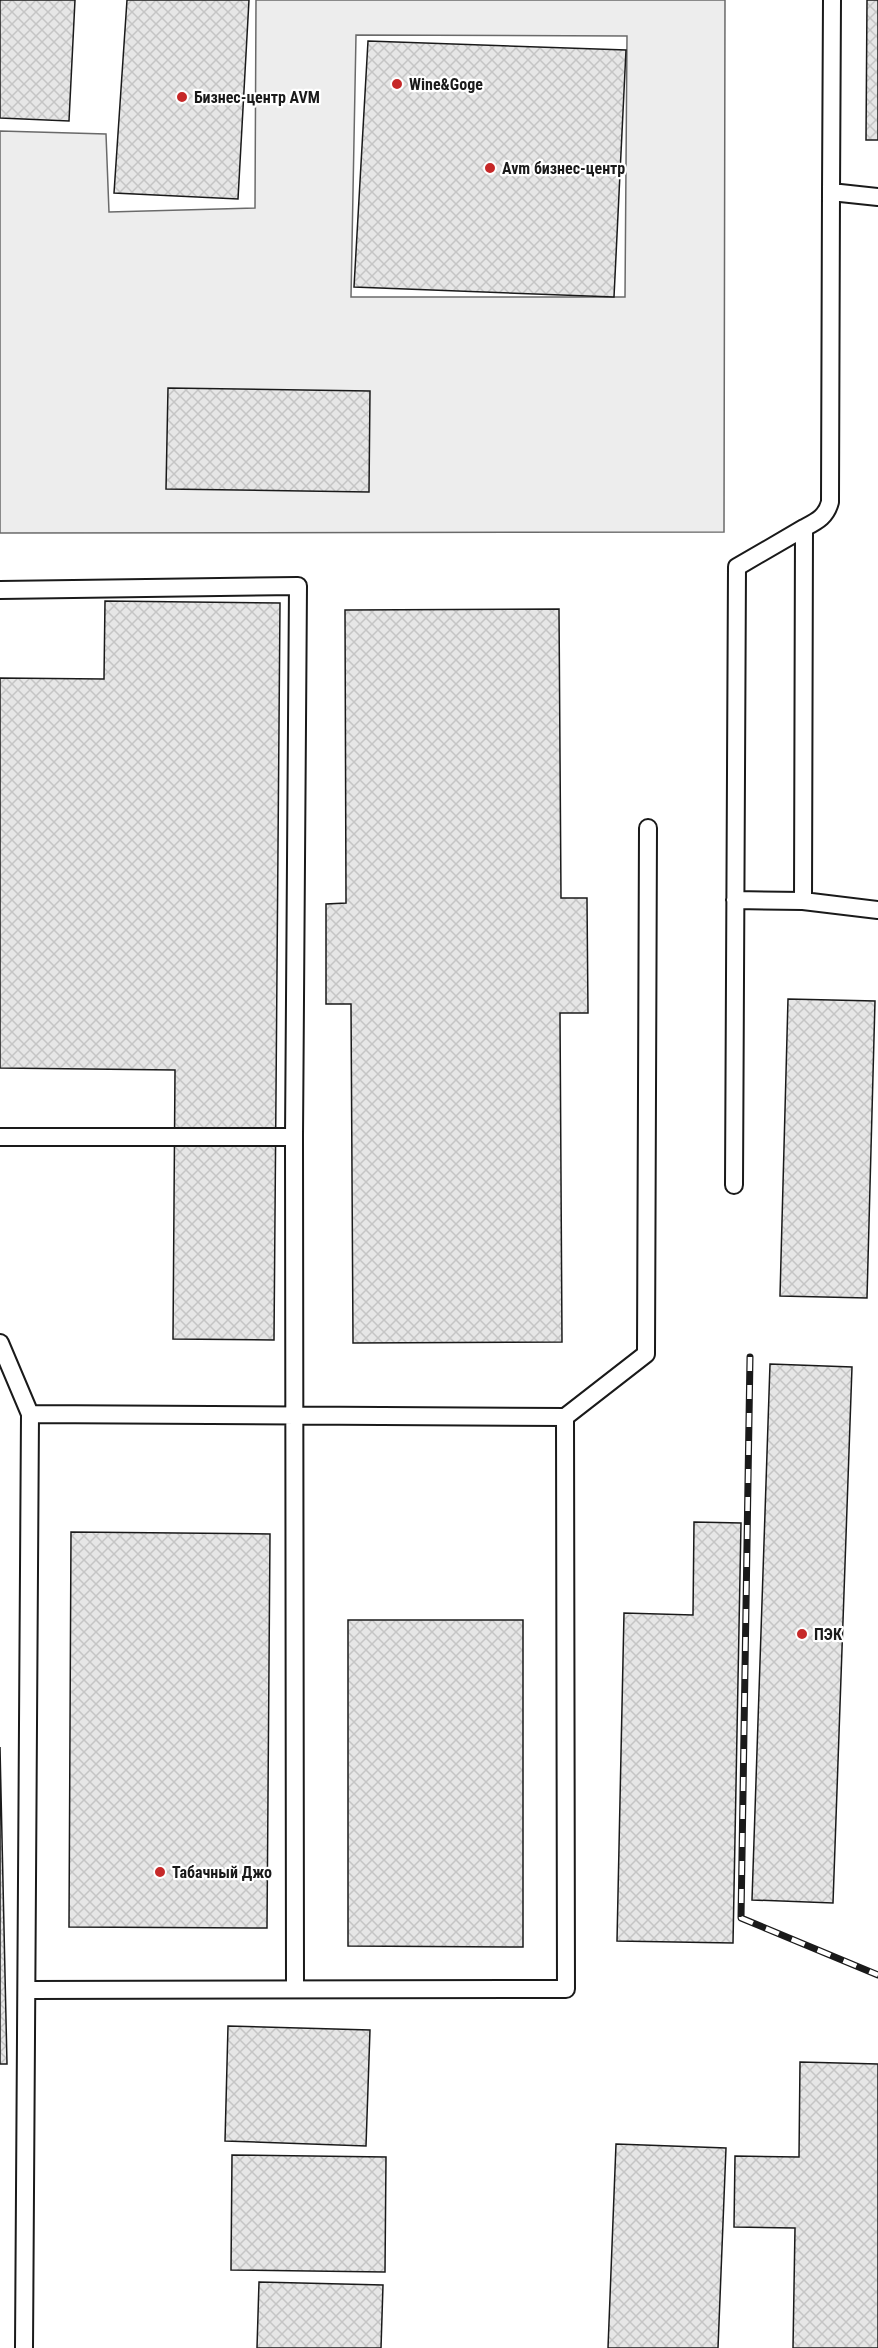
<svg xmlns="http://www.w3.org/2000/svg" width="878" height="2348" viewBox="0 0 878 2348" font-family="'Roboto Condensed',sans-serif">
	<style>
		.parking { fill: #ededed; stroke: #6a6a6a; stroke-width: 1.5; fill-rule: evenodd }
		.building { fill: url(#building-cross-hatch); stroke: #1a1a1a; stroke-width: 1.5 }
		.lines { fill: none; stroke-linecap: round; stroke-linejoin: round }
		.service-casing { stroke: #1a1a1a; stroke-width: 20 }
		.service { stroke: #fff; stroke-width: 16 }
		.rail-casing { stroke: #1a1a1a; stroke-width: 7 }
		.rail { stroke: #fff; stroke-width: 4.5; stroke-dasharray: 14; stroke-linecap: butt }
		.poi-dot { fill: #c62828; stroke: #fff; stroke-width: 2 }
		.labels { text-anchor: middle; stroke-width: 4.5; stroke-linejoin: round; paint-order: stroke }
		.poi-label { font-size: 16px; font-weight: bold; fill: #1a1a1a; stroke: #fff; text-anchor: start }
	</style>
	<defs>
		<pattern id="building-cross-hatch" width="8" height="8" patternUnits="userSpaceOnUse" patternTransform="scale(1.5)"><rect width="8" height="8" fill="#e6e6e6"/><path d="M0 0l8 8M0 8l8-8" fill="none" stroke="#c5c5c5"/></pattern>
	</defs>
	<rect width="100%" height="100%" fill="#fff"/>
	<path class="parking" d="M256,0H725L724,532L0,533V131L106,134L109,212L255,208ZM356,35L627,36L625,297H351Z"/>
	<path class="building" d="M0,0H75L69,121L0,118Z
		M127,0H249L238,199L114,193Z
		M867,0H878V140H866Z
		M368,41L626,50L614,297L354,287Z
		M168,388L370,391L369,492L166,489Z
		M105,601L280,603L274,1340L173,1339L175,1070L0,1068V678L104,679Z
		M559,609L561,898H587L588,1013H560L562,1342L353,1343L351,1004H326V904L346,903L345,610Z
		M788,999L875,1001L867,1298L780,1296Z
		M770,1364L852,1367L833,1903L752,1900Z
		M694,1522L741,1523L733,1943L617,1941L624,1613L693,1615Z
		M71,1532L270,1534L267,1928L69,1927Z
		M348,1620H523V1947L348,1946Z
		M0,1747L7,2064H0Z
		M228,2026L370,2030L366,2146L225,2141Z
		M800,2062L878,2064V2348H793L795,2228L734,2227L735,2156L799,2157Z
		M616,2144L726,2148L718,2348H608Z
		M232,2155L386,2157L385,2272L231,2270Z
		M259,2282L383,2285L381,2348H257Z"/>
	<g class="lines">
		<defs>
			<path id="service" d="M832,0L831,192L878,197
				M831,192L830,502C826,517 817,521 804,528L803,901L878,910
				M0,590L298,586L294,1137L295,1989
				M735,900L803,901
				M0,1137H294
				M734,1185L737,567L804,528
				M0,1343L30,1414
				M28,1990L566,1989L565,1417L646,1354L648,828
				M24,2348L30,1414L565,1417"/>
		</defs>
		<use href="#service" class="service-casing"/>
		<use href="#service" class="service"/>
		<defs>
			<path id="rail" d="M750,1357L741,1918L878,1975"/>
		</defs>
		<use href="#rail" class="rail-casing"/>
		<use href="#rail" class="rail"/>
	</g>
	<g class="poi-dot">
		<circle cx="397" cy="84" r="6"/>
		<circle cx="182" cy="97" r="6"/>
		<circle cx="490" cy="168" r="6"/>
		<circle cx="802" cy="1634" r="6"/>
		<circle cx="160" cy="1872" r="6"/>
	</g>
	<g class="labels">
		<g class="poi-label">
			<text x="409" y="90">Wine&amp;Goge</text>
			<text x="194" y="103">Бизнес-центр AVM</text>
			<text x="502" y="174">Avm бизнес-центр</text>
			<text x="814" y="1640">ПЭК</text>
			<text x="172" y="1878">Табачный Джо</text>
		</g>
	</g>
</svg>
